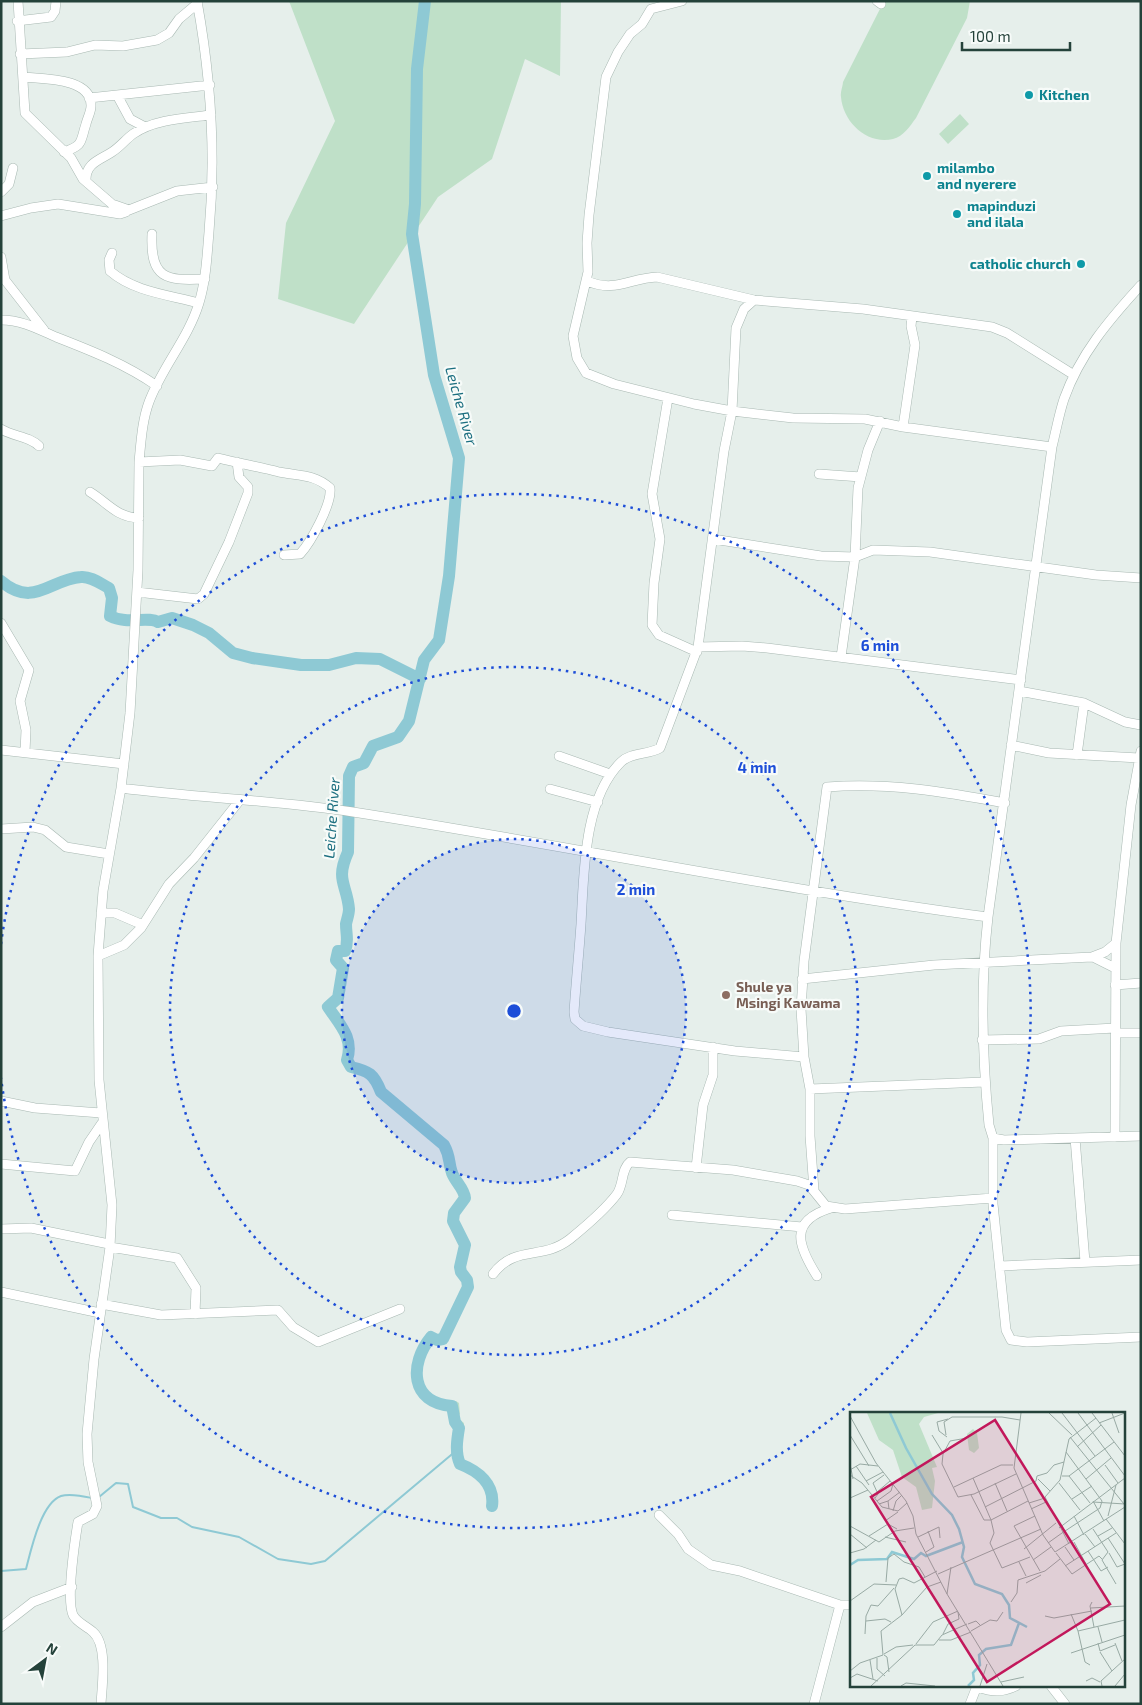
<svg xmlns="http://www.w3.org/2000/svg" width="1142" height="1705" viewBox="0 0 1142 1705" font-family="'Exo 2',sans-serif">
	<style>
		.green { fill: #bfe0c8 }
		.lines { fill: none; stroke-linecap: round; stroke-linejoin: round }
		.stream { stroke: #8ec9d4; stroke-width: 2 }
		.river { stroke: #8ec9d4; stroke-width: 12 }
		.street-casing { stroke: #a8b8b2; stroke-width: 10 }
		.street { stroke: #fff; stroke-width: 9 }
		.ring { fill: none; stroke: #1d4ed8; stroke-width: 2.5; stroke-dasharray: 2.5 5 }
		.culture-dot { fill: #0f9aa8; stroke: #f7fbf9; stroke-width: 2 }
		.education-dot { fill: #8d6e63; stroke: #f7fbf9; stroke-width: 2 }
		.labels { text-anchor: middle; stroke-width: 4.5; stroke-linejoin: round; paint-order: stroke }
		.culture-label { font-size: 14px; font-weight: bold; fill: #0d838f; stroke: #f7fbf9; text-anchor: start }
		.education-label { font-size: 14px; font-weight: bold; fill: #785e54; stroke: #f7fbf9; text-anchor: start }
		.water-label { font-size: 15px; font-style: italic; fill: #1c6f80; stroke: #f7fbf9 }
		.inset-river { fill: none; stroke: #8ec9d4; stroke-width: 2.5 }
		.inset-road { fill: none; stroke: #98aaa4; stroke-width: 1 }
		.view { fill: #c2185b; fill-opacity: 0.15; stroke: #c2185b; stroke-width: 2.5 }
		.inset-edge { fill: none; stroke: #24423a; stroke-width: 2.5 }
		.centre { fill: #1d4ed8; stroke: #f7fbf9; stroke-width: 2.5 }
		.ring-label { font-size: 15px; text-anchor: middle; font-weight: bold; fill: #1d4ed8; stroke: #f7fbf9; stroke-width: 4.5; stroke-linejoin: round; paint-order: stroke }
	</style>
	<rect width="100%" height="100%" fill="#e6efeb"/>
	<path class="green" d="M289,1H561L560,76L525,59L492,159L438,197L354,324L278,299L286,223L335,121Z
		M884,1H970L967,18L916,118C910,126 903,137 893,139C867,145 843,122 841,97C840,92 843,86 843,82Z
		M960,114L969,124L948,144L939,134Z
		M433,1399L447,1404L456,1401L459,1403L460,1414L457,1417L464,1423V1430L461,1431L455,1428L449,1417L451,1412L432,1402Z"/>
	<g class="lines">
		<path class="stream" d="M99,1497L116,1483L128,1484L133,1507L161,1518H177L192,1527L239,1537L278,1559L311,1564L325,1561L457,1450
			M1,1571L26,1569C31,1550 41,1503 61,1496C70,1493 83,1496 92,1498"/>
		<path class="river" d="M425,1L417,69L415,204L412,234L434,375L459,458L449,576L439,640L424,660L409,721L398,737L373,746L364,763L353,767L349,776L348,852C335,881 347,884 349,909C349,914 347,919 346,924C346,935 349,941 345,951H338L336,960L343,968L338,998L328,1007C340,1025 354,1038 347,1060L351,1067C369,1071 374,1074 381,1092L444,1145C451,1158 448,1162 452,1173C456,1183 464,1188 465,1198L454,1213L453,1221L465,1245L460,1267L461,1272L467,1280L468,1287L443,1339L437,1340L431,1337C409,1364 410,1403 452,1406L455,1422L459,1428C457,1440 455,1453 460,1464C478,1471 495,1484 492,1506
			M1,581C34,609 50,579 81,577C91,576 101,584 109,588L112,598L110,616C127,625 148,616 158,622L172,618L193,625L209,633L233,653L252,658L301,665H329L356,658L380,659L420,679"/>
		<defs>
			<path id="street" d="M18,1L25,113L71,158L83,179L112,204L129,210L177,191L213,187
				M682,1L651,9L642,24L630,34L618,52L606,77L589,215L587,243L588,272L573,336L577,358L586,373L614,384L694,404L732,411L793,418L865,419L903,427L1052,447
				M877,1L881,4
				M17,21L51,17L55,11L56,1
				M20,54L67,52L95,45L123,46L157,40L169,33L179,19L198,3
				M23,77C41,79 92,77 91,106C91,112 87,119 86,124C80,142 84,145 64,152
				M117,95L130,119L145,127
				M89,98L210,85
				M86,181C85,163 100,160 112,152C120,147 126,139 133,134C154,119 187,118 211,115
				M1,192L9,184L13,168
				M1,216L31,208L58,204L120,214L126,212
				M152,234C150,279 166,281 205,279
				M112,253L109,260L110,271C134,292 170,295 199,303
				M1,257L5,280L44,330
				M587,281C615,293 630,278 657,277L754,300L863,309L992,327L1007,333L1074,375
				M1141,285C1109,320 1080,354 1064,399C1059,414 1056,431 1052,447L988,917C980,987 982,1055 989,1125L993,1138L1004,1140L1141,1136
				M754,300L744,309L736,328L732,411L724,451L698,647L660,748C648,755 631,752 621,762C583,799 584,875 581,924C579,953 576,982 574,1012L575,1019L583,1026L608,1032L735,1051L804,1057
				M1,320C22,320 38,329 56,337C92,351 125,364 157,386
				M668,398L652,494L660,539L654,583L652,625L659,635L697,652
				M903,427L915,345L911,326L912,316
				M1,429C14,437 29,436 39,446
				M139,462L180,460L212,466L218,458C238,463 259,467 279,472C299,476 314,474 330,488C332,504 311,542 300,554L284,555
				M819,474L861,477
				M90,492C108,503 116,517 139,518
				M713,539L821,556L855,557L873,550L930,552L1096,575L1141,578
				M137,592L198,599L204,594L229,542L248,493V487L239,477L237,462
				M1,623L29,670L20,701L26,730L25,752
				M698,647L742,646L767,648L1021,680
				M841,657L855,557L858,488L868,450L880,421
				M1019,691L1084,703L1125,722L1141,725
				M1011,745L1049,753L1139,758
				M1,750L124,764
				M1077,755L1084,703
				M559,756L610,774
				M121,788C198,798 276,800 353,812C565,845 775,889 988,917
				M550,789L598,802
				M1,829L33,827L45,830L66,847L109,854
				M101,913H115L143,925
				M98,956L124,945L141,928L169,884L194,858L240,800
				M1093,957L1115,968
				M802,979L934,965L1092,957L1105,952L1116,943
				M1115,985L1141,983
				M1116,1033H1141
				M982,1040L1039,1039L1061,1031L1115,1028
				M810,1089L984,1082
				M1,1101L35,1108L101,1113
				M1115,1137L1116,943L1131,805L1141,751
				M993,1138V1204L1006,1330L1011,1340L1027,1342L1141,1337
				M1075,1138L1085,1262
				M1,1164L75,1171L89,1142L102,1123
				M696,1168L703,1105L713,1075V1047
				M814,1190L810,1136V1089L804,1057L801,1009L804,961L827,787C887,782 946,792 1005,803
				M672,1215L802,1227
				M1,1229L31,1228L109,1244
				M110,1247L177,1258L196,1288L195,1314
				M1000,1266L1141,1260
				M493,1274C516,1244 542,1261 570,1239C586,1226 605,1210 617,1194C624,1184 621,1169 630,1162L733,1170L797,1181L809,1185L826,1206L845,1209L993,1198
				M817,1276C798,1246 788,1221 831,1208
				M1,1292L100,1313
				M101,1304L161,1315L278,1310L293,1327L318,1342L400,1309
				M659,1515L678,1534L688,1549L711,1565L740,1571L840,1605H851
				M1,1627L33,1602L72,1587
				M1051,1686L1065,1704
				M977,1687C992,1692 1002,1693 1016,1686
				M101,1704C102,1686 108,1645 93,1632C87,1626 77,1623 73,1615C66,1599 75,1540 78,1522L93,1514L97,1506L88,1462L87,1434L94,1359L110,1247L112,1205L99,1080L98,956L103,891L121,788L130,713L138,570L139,462C141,442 142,421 149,402C162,367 188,339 199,303C206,280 207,256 209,232C216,155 211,78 197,1
				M814,1704L840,1605
				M970,1704L977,1686"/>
		</defs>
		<use href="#street" class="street-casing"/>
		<use href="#street" class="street"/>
	</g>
	<circle cx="514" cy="1011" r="172" fill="#1d4ed8" fill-opacity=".12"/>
	<g class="ring">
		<circle cx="514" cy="1011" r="172"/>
		<circle cx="514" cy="1011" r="344"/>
		<path d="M1 944A517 517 0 1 1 1 1078"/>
	</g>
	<g class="culture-dot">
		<circle cx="1029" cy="95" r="5"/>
		<circle cx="927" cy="176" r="5"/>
		<circle cx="957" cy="214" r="5"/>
		<circle cx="1081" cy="264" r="5"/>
	</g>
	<circle class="education-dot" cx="726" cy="995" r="5"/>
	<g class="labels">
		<g class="culture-label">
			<text x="1039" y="100">Kitchen</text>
			<text x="937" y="173">milambo<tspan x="937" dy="16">and nyerere</tspan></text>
			<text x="967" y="211">mapinduzi<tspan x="967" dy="16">and ilala</tspan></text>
			<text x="1071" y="269" text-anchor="end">catholic church</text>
		</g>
		<g class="education-label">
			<text x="736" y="992">Shule ya<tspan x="736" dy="16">Msingi Kawama</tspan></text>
		</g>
		<g class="water-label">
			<text transform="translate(461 406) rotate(74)" y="5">Leiche River</text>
			<text transform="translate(332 818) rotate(-86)" y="5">Leiche River</text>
		</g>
	</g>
	<g transform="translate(850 1412)">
		<rect width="275" height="275" fill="#e6efeb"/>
		<path d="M17,1H88L74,5L69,12L87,55L82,56L85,69L82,96L72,98L66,75L52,65L43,38L29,28ZM123,17L127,21L129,36L124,41L119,38L117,22Z" fill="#bfe0c8"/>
		<path class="inset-river" d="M40,1L56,36L82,82L102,103L109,117L114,135L112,145L125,172L152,182L159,193L160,206L177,215M0,153L8,148L37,147L42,140L64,147L71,141L76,144L113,130M118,274L124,268L123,261L130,253L129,243L136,237L161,233L169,211"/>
		<path class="inset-road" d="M171,1L164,56L193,123L205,140L275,95M199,1L222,23M212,1L245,44M228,1L275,64M242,1L275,44M262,1L269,21M0,4L26,51L56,89L63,104L66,122L97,182L153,274M249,11L275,1M0,23L19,54M82,23L93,41M96,23L94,10L102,5H152L170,8M97,25L89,19L87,10L98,7M220,25L274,92M117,26L100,29L93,42L92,52L108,85L124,82L166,62M227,35L251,13M0,52L3,67M255,53L268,71M6,54L19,73M0,58L10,52L28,54M0,63L12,71L32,95L48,99L57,91M212,64H219L264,30M219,64L240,91M123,66L141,108L144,121L140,131L152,156L180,145M188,67L200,79M236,67L261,46M16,69L33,60M145,71L157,99M209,71L230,98M104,75L151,53H163M27,80L40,69M121,83L134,108H141M0,86L18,78M25,86L28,82L23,71L34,63M222,87L242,74M27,89L41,79L43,72M38,89L50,80M243,89L254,109M243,90L275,92M179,91L195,86M29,92L38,89L39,97M135,95L186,69L187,64L197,61L204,53L214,50M181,97L196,90M43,99L46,89L52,83M185,104L164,114L190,159M224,104L234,123M258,104L266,73M256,107L275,132M141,108L178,89M35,109L48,100M0,114L29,130L45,119L64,116M209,116L275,66M243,117L258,140L252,148L266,172M212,121L250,96L252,89L216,40M0,122L17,136M235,122L245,135M19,124L38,112L47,117M248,124L262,116M35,125L56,130M68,125L89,115L90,126M258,126L275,152M224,130L236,152M198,131L212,121M219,132L195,85L210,68L219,27L246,6M215,135L224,148M174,137L206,111M238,139L251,159L258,155M76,140L84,135L78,119M0,141L14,137L26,128M206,141L222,162L249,144L252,147M259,141L267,155L275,152M183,148L201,135M169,150L176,164M215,154L266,121M88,162L191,117M36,170L38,146L44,142L54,150L69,155L75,165M176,171L191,163M97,182L101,155M0,189L24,172L46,173M161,190L167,181L168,168L195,159L210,147M242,190L240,194L244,215M241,196L275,194M221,202L228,219M52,203L77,175L91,170M195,204L204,206L242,199M16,209L35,207L41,210M118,212L126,209L131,214M248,215L252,230M121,219L140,208L147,209L153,200M15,222L16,204L21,193L28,194L44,176M93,222L98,212L109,207L108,200M89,228H101L121,220M248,231L250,239L265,233M265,231L272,249M66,232L83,210L108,199M250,240L262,259M221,241L275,223M34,242L46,235L63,233M34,243L37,245L39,260M27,246V257L35,264M20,248L23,267M240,253L235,250L228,219L275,208M0,259L10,251L33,243L31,219L52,203L45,177L49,167L53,166L64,171L87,159M0,266L7,262L28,269M236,269L242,266L250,270M151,270L174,265M21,274L65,233H84L92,223L117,212M51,274L56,271L85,274M130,274L137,252M252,274L251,269L275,247M265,274L275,262"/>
		<path class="view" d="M145,8L260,192L137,270L21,85Z"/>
		<rect width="275" height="275" class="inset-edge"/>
	</g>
	<circle cx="514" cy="1011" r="8" class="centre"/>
	<g class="ring-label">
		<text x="880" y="651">6 min</text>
		<text x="757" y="773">4 min</text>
		<text x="636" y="895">2 min</text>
	</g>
	<rect width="1142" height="1705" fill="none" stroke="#24423a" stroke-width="5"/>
	<g transform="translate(45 1660) rotate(32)" stroke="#f7fbf9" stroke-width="4" paint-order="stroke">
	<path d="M0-4L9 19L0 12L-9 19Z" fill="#24423a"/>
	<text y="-8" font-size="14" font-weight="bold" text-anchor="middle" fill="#24423a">N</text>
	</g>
	<path d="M962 42v8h108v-8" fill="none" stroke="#24423a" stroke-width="2.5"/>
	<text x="970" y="42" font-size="15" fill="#24423a" stroke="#f7fbf9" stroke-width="4" paint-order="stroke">100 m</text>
</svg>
